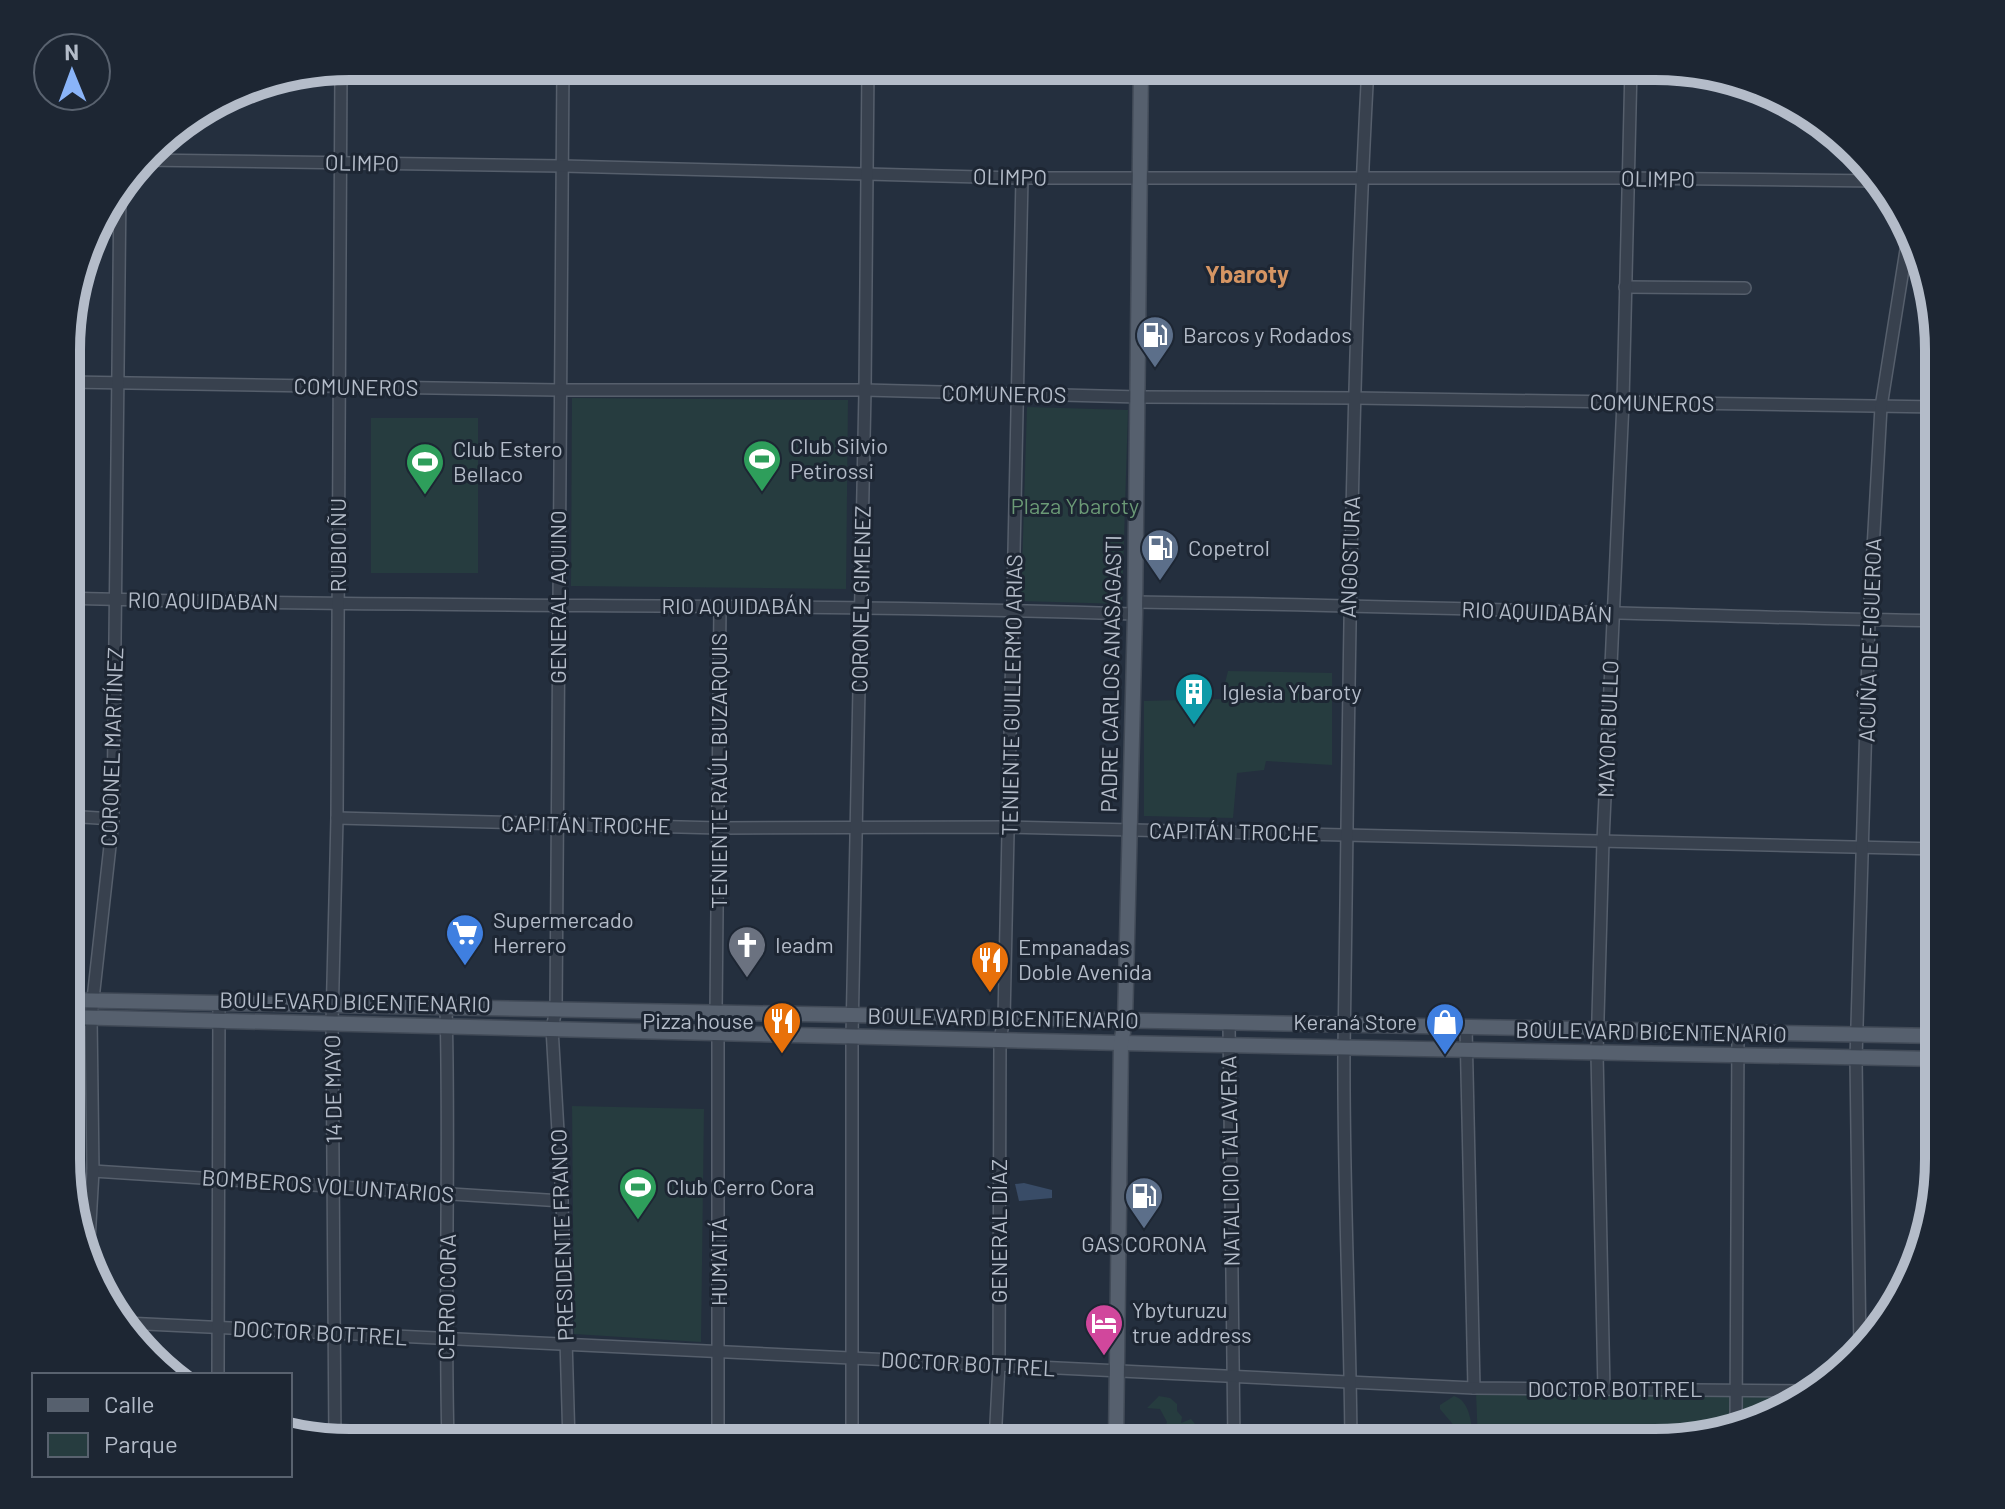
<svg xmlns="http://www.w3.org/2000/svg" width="2005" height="1509" viewBox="0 0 2005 1509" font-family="Barlow,sans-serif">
	<rect width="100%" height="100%" fill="#242f3e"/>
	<g fill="#263c3f">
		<polygon points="572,398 848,400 846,589 571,586"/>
		<polygon points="1027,407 1128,410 1122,604 1021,601"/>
		<rect x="371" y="418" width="107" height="155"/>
		<polygon points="1228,671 1332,673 1332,765 1266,761 1264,770 1237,773 1233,818 1144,816 1144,701 1221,699"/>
		<polygon points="67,1030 83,1031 78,1219 67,1178"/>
		<polygon points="572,1106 704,1109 701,1342 574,1334"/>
		<polygon points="1476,1392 1806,1394 1780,1414 1655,1443 1478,1443"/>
		<polygon points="1159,1396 1170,1398 1177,1404 1177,1411 1182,1417 1181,1423 1191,1419 1195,1424 1197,1430 1191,1439 1184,1442 1178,1437 1169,1443 1162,1443 1160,1436 1152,1435 1151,1429 1164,1429 1167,1422 1160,1409 1147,1408"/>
		<path d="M1454,1396C1471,1401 1472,1427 1473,1443H1457L1456,1428L1440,1409V1405Z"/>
	</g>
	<polygon fill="#394c67" points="1024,1183 1052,1190 1052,1198 1019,1201 1015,1184"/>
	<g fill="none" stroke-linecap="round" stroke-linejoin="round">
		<defs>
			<g id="minor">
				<polyline points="563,66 556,1010 552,1028 562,1201 569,1443"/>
				<polyline points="143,160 563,166 1022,178 1627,178 1877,181"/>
				<polyline points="1625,287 1745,288"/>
				<polyline points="68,382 559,390 865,390 1139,397 1355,398 1939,407"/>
				<path d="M68,598C424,609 780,602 1135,614"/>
				<path d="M1136,602C1403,605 1671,616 1939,621"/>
				<polyline points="67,816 113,819"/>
				<polyline points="337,818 719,828 1009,827 1939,849"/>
				<path d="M446,1008C450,1153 444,1298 448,1442"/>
				<polyline points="1229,1024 1234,1443"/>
				<polyline points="1466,1028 1474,1388"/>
				<polyline points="93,1171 562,1201"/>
				<polyline points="88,1258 93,1171 91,1017 113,819 120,188"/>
				<polyline points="125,1323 1474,1388 1811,1391"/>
				<polyline points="1860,1353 1856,1059 1869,620 1881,407 1910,225"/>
				<polyline points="218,1375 219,1004"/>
				<polyline points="1604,1391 1597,1053 1603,841 1623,402 1631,67"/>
				<polyline points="1736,1424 1738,1034"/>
				<polyline points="335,1442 332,1023 337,818 341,68"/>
				<polyline points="718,1443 718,1033 716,1013 720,606"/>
				<polyline points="852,1443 852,1036 865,390 868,66"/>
				<polyline points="995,1443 999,1365 1000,1039 1004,1019 1022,178"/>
				<path d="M1351,1443C1350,1312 1343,1180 1344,1049C1349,721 1350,394 1368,66"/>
			</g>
			<g id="major">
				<polyline points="67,1000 1938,1036"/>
				<polyline points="67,1017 1121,1043 1938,1059"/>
				<polyline points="1116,1443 1121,1043 1125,1022 1135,614 1141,66"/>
			</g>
		</defs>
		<use href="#minor" stroke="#565f6c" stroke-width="14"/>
		<use href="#major" stroke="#414a57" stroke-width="17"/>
		<use href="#minor" stroke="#38414e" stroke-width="11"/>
		<use href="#major" stroke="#56606e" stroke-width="14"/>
	</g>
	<defs>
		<symbol id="fuel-pin" viewBox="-11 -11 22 30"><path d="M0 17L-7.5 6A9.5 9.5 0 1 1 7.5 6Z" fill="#5c6f8a" stroke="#1d2633"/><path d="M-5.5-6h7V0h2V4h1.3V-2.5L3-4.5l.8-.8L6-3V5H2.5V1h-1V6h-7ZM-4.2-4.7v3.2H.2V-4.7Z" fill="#fff"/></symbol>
		<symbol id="stadium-pin" viewBox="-11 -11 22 30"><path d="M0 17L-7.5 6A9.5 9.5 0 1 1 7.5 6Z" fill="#2e9e5b" stroke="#1d2633"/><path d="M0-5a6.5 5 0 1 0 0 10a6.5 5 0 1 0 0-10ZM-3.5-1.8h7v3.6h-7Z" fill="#fff"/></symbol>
		<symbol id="building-pin" viewBox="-11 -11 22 30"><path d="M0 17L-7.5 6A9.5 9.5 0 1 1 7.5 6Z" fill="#0f9aa8" stroke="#1d2633"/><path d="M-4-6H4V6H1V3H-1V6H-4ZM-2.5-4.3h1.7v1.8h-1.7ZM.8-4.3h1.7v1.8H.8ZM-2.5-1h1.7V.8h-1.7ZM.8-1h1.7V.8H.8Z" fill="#fff"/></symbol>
		<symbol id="supermarket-pin" viewBox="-11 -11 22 30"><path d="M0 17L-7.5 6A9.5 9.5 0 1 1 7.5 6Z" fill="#3f7fe0" stroke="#1d2633"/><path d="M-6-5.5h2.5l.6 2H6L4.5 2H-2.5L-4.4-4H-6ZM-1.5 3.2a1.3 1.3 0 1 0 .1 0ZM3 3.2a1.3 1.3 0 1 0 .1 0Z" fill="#fff"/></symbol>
		<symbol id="church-pin" viewBox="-11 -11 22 30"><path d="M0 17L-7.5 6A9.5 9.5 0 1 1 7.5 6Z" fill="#6b7280" stroke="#1d2633"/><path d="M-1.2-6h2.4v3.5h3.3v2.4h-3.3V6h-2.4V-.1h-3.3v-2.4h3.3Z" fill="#fff"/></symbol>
		<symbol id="restaurant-pin" viewBox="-11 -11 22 30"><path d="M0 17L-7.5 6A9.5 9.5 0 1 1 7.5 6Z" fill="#e8710a" stroke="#1d2633"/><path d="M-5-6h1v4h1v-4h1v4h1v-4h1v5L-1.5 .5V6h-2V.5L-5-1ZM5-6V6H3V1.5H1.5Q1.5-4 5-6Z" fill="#fff"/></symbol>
		<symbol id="shop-pin" viewBox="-11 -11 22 30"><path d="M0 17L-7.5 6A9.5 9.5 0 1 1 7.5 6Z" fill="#3f7fe0" stroke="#1d2633"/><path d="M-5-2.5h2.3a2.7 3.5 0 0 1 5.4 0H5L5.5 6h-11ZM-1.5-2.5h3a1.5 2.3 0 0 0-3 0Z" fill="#fff"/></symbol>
		<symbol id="hotel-pin" viewBox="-11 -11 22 30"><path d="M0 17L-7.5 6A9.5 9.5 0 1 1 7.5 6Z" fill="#d1479c" stroke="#1d2633"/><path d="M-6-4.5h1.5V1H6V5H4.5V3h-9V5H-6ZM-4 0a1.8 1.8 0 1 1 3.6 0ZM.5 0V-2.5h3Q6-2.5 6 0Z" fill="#fff"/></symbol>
	</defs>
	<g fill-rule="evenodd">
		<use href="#fuel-pin" x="1133" y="313" width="44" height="60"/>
		<use href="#stadium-pin" x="740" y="437" width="44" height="60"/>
		<use href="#stadium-pin" x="403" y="440" width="44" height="60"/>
		<use href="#fuel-pin" x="1138" y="526" width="44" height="60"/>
		<use href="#building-pin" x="1172" y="670" width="44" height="60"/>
		<use href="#supermarket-pin" x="443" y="911" width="44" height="60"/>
		<use href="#church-pin" x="725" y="923" width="44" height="60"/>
		<use href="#restaurant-pin" x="968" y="938" width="44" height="60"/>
		<use href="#restaurant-pin" x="760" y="999" width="44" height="60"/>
		<use href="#shop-pin" x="1423" y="1000" width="44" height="60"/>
		<use href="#stadium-pin" x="616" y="1165" width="44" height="60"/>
		<use href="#fuel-pin" x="1122" y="1174" width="44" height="60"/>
		<use href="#hotel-pin" x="1082" y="1301" width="44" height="60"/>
	</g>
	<g text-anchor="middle" stroke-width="6" stroke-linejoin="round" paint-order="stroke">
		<g font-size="22" fill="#b4bcc9" stroke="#1d2633">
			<text transform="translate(362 163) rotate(1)" y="8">OLIMPO</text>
			<text transform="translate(1010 177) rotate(1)" y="8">OLIMPO</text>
			<text transform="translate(1658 179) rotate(1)" y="8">OLIMPO</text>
			<text transform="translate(356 387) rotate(1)" y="8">COMUNEROS</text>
			<text transform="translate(1004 394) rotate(1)" y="8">COMUNEROS</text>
			<text transform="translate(1652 403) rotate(1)" y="8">COMUNEROS</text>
			<text transform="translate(338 545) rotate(-90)" y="8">RUBIO ÑU</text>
			<text transform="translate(1350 557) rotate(-88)" y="8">ANGOSTURA</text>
			<text transform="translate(558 597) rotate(-90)" y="8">GENERAL AQUINO</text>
			<text transform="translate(861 599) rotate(-89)" y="8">CORONEL GIMENEZ</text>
			<text transform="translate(203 601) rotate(1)" y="8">RIO AQUIDABAN</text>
			<text x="737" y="614">RIO AQUIDABÁN</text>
			<text transform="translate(1537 612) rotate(2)" y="8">RIO AQUIDABÁN</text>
			<text transform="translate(1870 640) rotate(-88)" y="8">ACUÑA DE FIGUEROA</text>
			<text transform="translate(1111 674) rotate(-89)" y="8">PADRE CARLOS ANASAGASTI</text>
			<text transform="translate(1012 695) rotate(-89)" y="8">TENIENTE GUILLERMO ARIAS</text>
			<text transform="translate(1608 729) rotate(-88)" y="8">MAYOR BULLO</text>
			<text transform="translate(112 747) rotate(-88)" y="8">CORONEL MARTÍNEZ</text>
			<text transform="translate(719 771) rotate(-90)" y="8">TENIENTE RAÚL BUZARQUIS</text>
			<text transform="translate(586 825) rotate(1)" y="8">CAPITÁN TROCHE</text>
			<text transform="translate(1234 832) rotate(1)" y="8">CAPITÁN TROCHE</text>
			<text transform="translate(355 1002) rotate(1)" y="8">BOULEVARD BICENTENARIO</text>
			<text transform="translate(1003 1018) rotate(1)" y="8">BOULEVARD BICENTENARIO</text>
			<text transform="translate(1651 1032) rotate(1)" y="8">BOULEVARD BICENTENARIO</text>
			<text transform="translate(333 1089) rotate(-91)" y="8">14 DE MAYO</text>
			<text transform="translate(1230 1161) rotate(-91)" y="8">NATALICIO TALAVERA</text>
			<text transform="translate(328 1186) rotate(4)" y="8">BOMBEROS VOLUNTARIOS</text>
			<text transform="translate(999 1231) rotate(-90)" y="8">GENERAL DÍAZ</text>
			<text transform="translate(562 1235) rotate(-92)" y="8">PRESIDENTE FRANCO</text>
			<text transform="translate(719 1262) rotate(-90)" y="8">HUMAITÁ</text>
			<text transform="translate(447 1297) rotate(-89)" y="8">CERRO CORA</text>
			<text transform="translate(320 1333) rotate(3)" y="8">DOCTOR BOTTREL</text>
			<text transform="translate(968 1364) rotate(3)" y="8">DOCTOR BOTTREL</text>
			<text x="1615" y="1397">DOCTOR BOTTREL</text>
		</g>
		<g font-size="22" fill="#b4bcc9" stroke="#1d2633" text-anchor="start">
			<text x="1183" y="343">Barcos y Rodados</text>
			<text x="790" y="454">Club Silvio<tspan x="790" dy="25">Petirossi</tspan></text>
			<text x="453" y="457">Club Estero<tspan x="453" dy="25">Bellaco</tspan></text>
			<text x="1188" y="556">Copetrol</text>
			<text x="1222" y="700">Iglesia Ybaroty</text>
			<text x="493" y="928">Supermercado<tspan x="493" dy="25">Herrero</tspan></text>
			<text x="775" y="953">Ieadm</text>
			<text x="1018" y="955">Empanadas<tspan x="1018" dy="25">Doble Avenida</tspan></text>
			<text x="754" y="1029" text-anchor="end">Pizza house</text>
			<text x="1417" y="1030" text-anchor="end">Keraná Store</text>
			<text x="666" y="1195">Club Cerro Cora</text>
			<text x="1144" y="1252" text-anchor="middle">GAS CORONA</text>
			<text x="1132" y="1318">Ybyturuzu<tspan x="1132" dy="25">true address</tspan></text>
		</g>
		<g font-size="22" fill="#6b9a76" stroke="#1d2633">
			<text x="1075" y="514">Plaza Ybaroty</text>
		</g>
		<g font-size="24" font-weight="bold" fill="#d59563" stroke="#1d2633">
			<text x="1247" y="283">Ybaroty</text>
		</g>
	</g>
	<path d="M0 0H2005V1509H0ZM350 80H1655A270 270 0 0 1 1925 350V1159A270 270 0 0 1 1655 1429H350A270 270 0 0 1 80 1159V350A270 270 0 0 1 350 80Z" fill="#1d2633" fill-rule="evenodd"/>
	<path fill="none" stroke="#b4bcc9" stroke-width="10" d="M350 80H1655A270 270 0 0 1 1925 350V1159A270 270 0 0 1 1655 1429H350A270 270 0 0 1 80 1159V350A270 270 0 0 1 350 80Z"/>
	<rect x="32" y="1373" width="260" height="104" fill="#1d2633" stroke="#59626f" stroke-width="2"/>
	<rect x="48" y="1399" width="40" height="12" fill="#56606e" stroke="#59626f" stroke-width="2"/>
	<text x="104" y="1413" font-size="24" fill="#b4bcc9">Calle</text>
	<rect x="48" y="1433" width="40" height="24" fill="#263c3f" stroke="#59626f" stroke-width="2"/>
	<text x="104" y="1453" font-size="24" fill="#b4bcc9">Parque</text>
	<g transform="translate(72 72) rotate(359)"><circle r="38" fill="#1d2633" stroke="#59626f" stroke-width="2"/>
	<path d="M0-6L14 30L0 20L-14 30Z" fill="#8ab4f8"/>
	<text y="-12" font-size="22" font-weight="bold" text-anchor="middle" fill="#b4bcc9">N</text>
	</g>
</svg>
